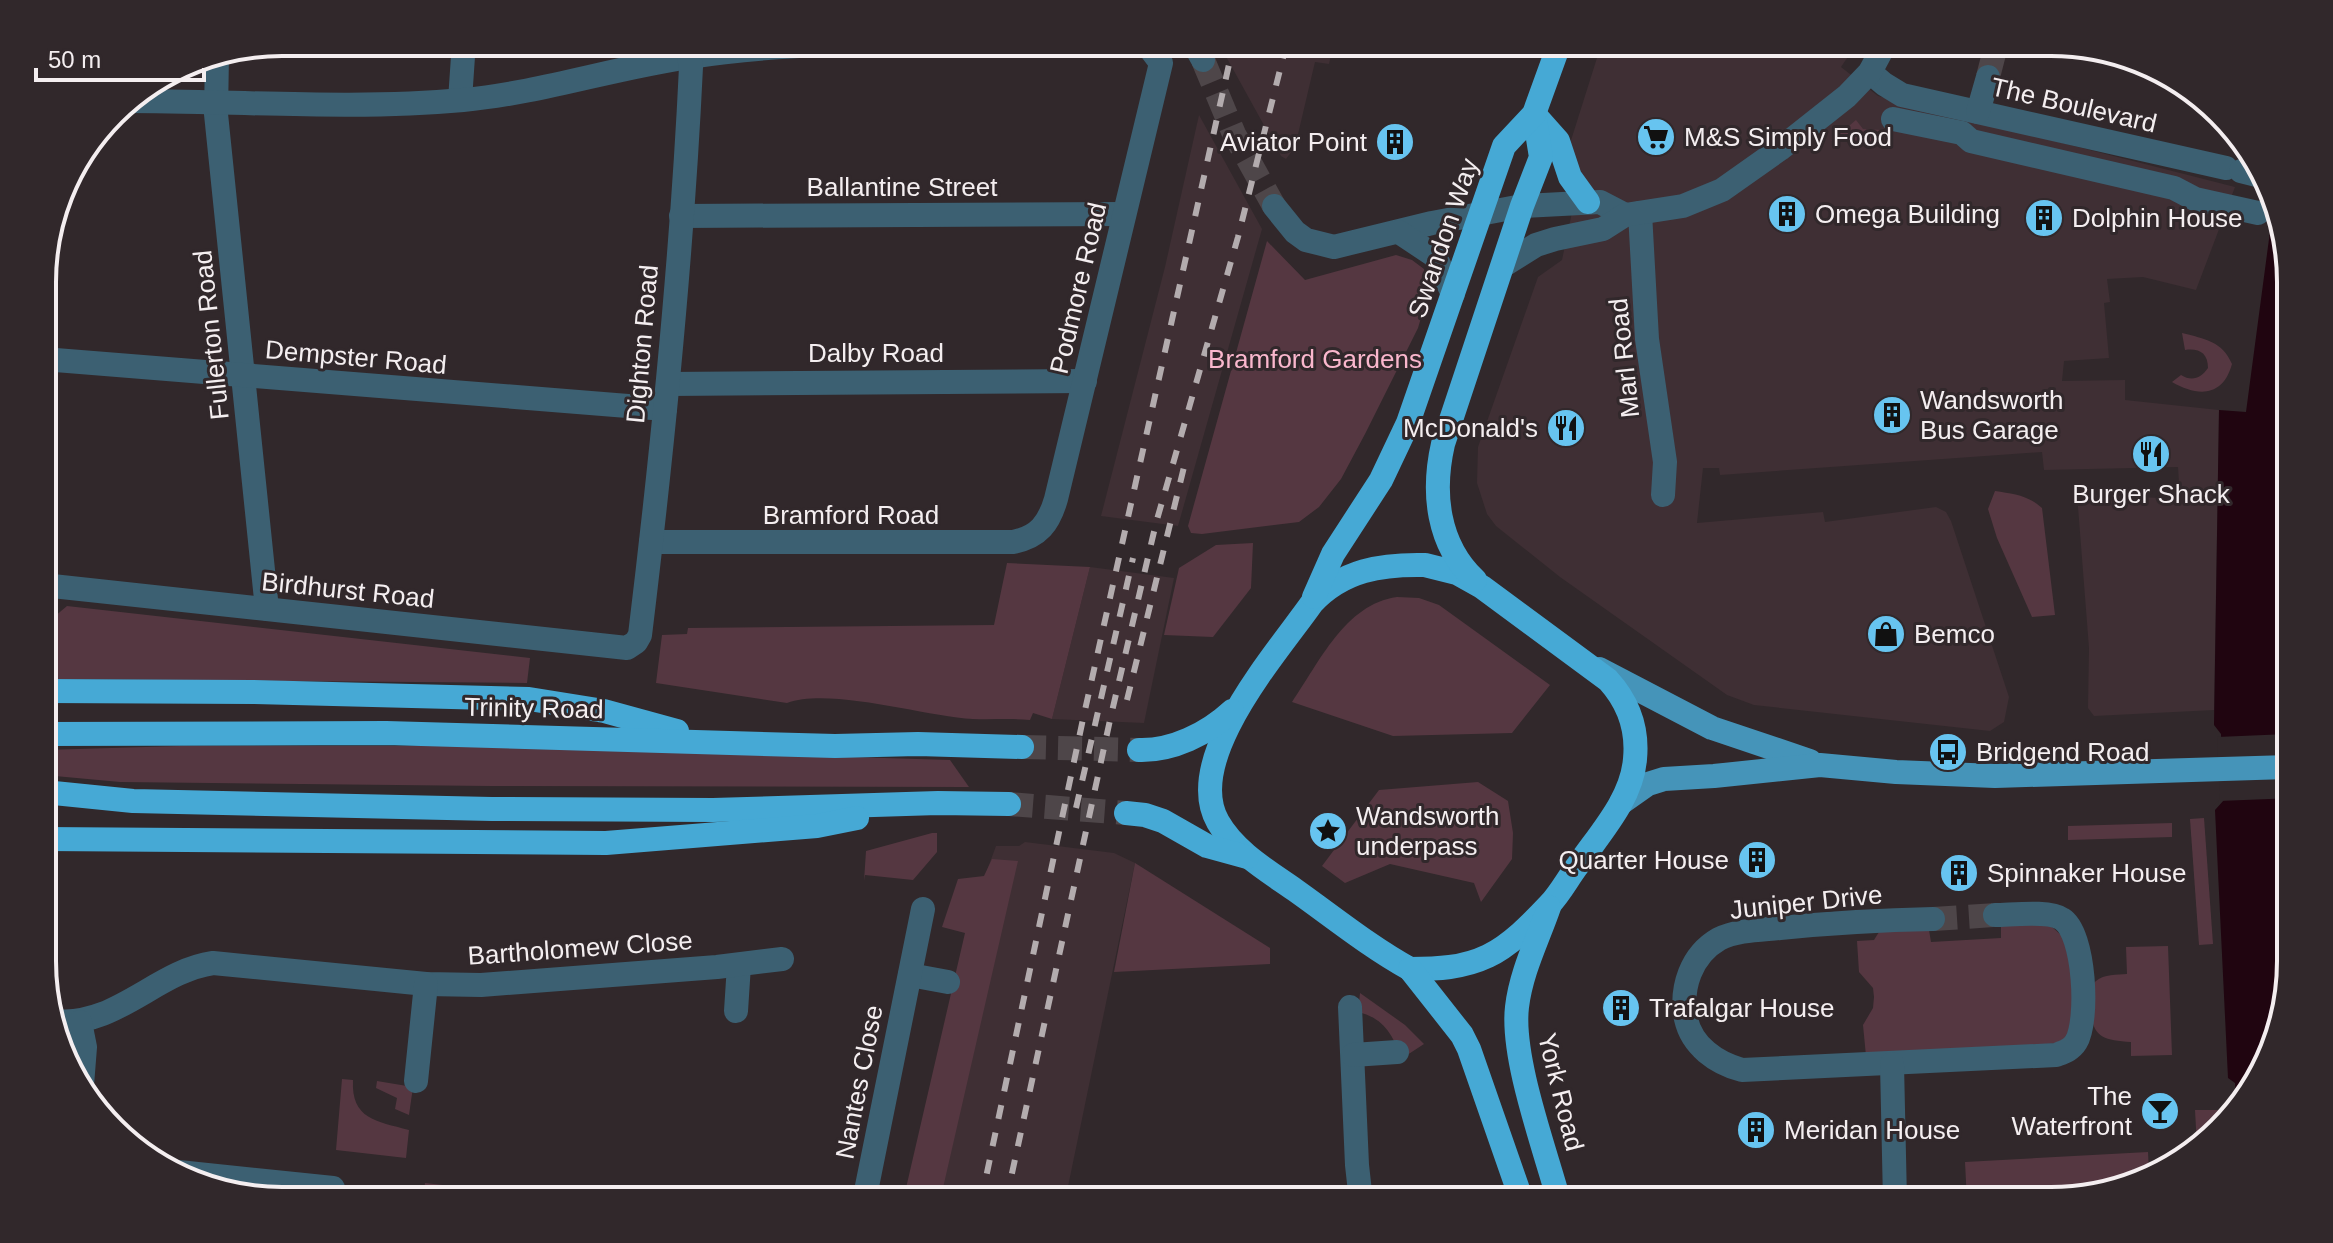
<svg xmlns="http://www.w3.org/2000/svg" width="2333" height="1243" viewBox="0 0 2333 1243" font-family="Helvetica,sans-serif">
	<rect width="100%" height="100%" fill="#31282b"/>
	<g fill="#3f2f34">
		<polygon points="1218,42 1334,42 1329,64 1315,62 1295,147 1286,159 1281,156"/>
		<polygon points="1602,42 1858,42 1841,67 1878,96 2235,187 2196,290 2143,277 2107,279 2110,302 2104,303 2109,358 2064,361 2062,381 2125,380 2125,400 2219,410 2214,710 2094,716 2088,708 2089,648 2077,494 2180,499 2178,467 2044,470 2042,452 1720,475 1719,468 1703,468 1697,523 1823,512 1825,522 1936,507 1946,512 1951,521 2009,697 2004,722 1990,731 1754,705 1727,695 1560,577 1496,526 1487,514 1477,483 1478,447 1538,277 1562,260 1579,179 1567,153"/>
		<polygon points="1199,115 1262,229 1178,526 1101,516 1165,267"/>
		<polygon points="1090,567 1174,578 1144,723 1052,719"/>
		<polygon points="1025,842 1114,853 1135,863 1065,1201 921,1201 986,873 996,846 1019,846"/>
	</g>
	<g fill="#553741">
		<polygon points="1856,120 1863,129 1882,130 1877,145 1848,139 1831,141"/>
		<polygon points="1267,241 1305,280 1396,255 1412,260 1424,269 1430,287 1418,328 1365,434 1341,479 1319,507 1299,522 1202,534 1191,533 1188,526"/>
		<path d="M2182,333C2205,339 2222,341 2232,364C2223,397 2198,397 2172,382L2181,375C2192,382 2201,378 2208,368C2208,353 2199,348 2185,350Z"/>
		<path d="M1995,491C2013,494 2028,495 2042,508L2055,615L2032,617L1997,538L1988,509Z"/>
		<polygon points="1253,543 1251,588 1213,637 1164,635 1179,568 1216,545"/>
		<path d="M1007,563L1090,567L1052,719L1033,713L1030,720C1011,718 992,720 973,719C923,716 830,687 787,703L656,683L662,635L687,634L688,628L994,625Z"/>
		<path d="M1397,597L1419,598L1439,605L1550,685L1512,733L1393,736L1292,702C1319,663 1345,604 1397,597Z"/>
		<polygon points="67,606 530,658 527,683 43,679 43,616 54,617"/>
		<polygon points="179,746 489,746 950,760 969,787 490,786 120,782 44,775 44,750"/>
		<polygon points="1478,782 1508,801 1513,833 1512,859 1481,902 1474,883 1390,864 1345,883 1322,866 1379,790"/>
		<polygon points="2204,818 2213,944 2199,945 2190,819"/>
		<polygon points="2172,823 2172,837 2068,840 2068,826"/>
		<polygon points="932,833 937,833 937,852 913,880 865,875 864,881 866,851"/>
		<polygon points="992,859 1018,861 940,1201 903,1201 965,933 942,927 958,879 984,876"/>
		<polygon points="1135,863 1270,948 1270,964 1114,972"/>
		<polygon points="2041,924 2052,927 2069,942 2076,1021 2062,1043 1866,1056 1863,1025 1873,1008 1874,997 1873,988 1859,972 1857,941 1874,940 1879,932 1929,930 1931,942 2001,938 2001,925"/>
		<path d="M2168,946L2172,1055L2131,1056V1042C2101,1040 2092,1037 2090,1005C2090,996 2088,988 2096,981C2104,974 2117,975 2127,974L2126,947Z"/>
		<path d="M1360,993L1405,1025L1424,1044L1401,1059C1394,1036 1384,1018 1358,1012Z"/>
		<path d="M342,1079L353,1080C351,1119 376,1121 409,1130L406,1158L336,1150Z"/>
		<polygon points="377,1081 413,1087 409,1115 395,1109 397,1098 376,1088"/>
		<polygon points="2195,1110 2220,1110 2220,1120 2197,1146"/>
		<polygon points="2148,1152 2149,1173 2066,1201 1967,1201 1965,1162"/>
		<polygon points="425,1183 478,1189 477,1201 423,1201"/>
	</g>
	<polygon fill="#200510" points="2273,209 2289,251 2291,961 2266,1067 2236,1102 2235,1083 2228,1078 2215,810 2224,800 2221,734 2214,725 2219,410 2246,412"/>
	<polygon fill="#31282b" points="2290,734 2291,798 2219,801 2218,806 2213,806 2220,799 2217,737"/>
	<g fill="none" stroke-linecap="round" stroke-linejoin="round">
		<g stroke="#4e4649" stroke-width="24" stroke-dasharray="24 12" stroke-linecap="butt">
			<polyline points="1203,60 1234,134 1274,206"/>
			<polyline points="1988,77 1997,42"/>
			<polyline points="1933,919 1995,915"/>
		</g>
		<g stroke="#4e4649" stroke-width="24" stroke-dasharray="24 12" stroke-linecap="butt">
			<polyline points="1022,747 1139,750"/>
			<polyline points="1009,804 1126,813"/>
		</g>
		<g stroke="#3c6072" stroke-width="24">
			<polyline points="1193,42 1203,60"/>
			<polyline points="217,55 216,114 267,609"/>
			<polyline points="1870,72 1884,84 1902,95 2226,168"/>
			<polyline points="460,100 464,42"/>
			<path d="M124,101C236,101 353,110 463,100C540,93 613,68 689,57C800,40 916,43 1028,42"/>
			<polyline points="1978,112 1988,77"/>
			<polyline points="1893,119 1962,133 1971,141 2174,188 2195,199 2258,213"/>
			<polyline points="2241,171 2261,176"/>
			<polyline points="1274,206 1295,232 1306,240 1334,247 1432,223 1522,206 1600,202 1625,215"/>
			<polyline points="1640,213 1647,339 1665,462 1663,495"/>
			<polyline points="681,216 1123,214"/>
			<polyline points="1399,232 1435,256 1453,294"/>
			<polyline points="1504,265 1536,245 1555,239 1603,229 1625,215 1683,206 1722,190 1780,149 1847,96 1870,72 1886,42"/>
			<polyline points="43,359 665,409"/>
			<polyline points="668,384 1085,381"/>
			<path d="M651,542H1013C1039,537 1049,523 1056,499L1161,63L1149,47L1140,42"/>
			<path d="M43,585L627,648L636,642L640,635C663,446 682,257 691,67L689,56"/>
			<path d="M1933,919C1882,920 1831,923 1780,928C1760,930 1737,930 1719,939C1691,955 1680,988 1686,1019C1692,1046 1716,1063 1742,1070L2056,1055C2064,1052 2071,1050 2076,1042C2089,1021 2085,933 2062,919C2049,910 2011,915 1995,915"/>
			<polyline points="910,975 948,982"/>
			<polyline points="1350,1007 1357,1165 1361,1201"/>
			<polyline points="736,1011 739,965"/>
			<path d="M56,1021C116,1027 157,971 213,963L426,984L481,985L717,967L782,959"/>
			<polyline points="80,1022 85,1047 82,1085"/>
			<polyline points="1353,1055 1397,1052"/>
			<polyline points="1892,1064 1895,1201"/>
			<polyline points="416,1081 426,984"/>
			<polyline points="169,1171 333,1188"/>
			<polyline points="864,1201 923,909"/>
		</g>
		<g stroke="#4594b9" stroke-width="24">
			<polyline points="1599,669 1712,728 1810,761"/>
			<polyline points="1621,803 1648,784 1664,779 1714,776 1820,765 1896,772 1995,776 2290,767"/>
		</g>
		<g stroke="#46a9d5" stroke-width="24">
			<polyline points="1534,114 1558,141 1570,177 1588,202"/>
			<path d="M1425,565L1457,573L1482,587L1608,680C1628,702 1638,728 1635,759C1632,799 1600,833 1578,865C1568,878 1560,894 1549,905C1532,923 1511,945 1488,956C1463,968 1437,969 1410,969C1370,947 1333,917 1295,890C1268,871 1235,852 1218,822C1182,759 1277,653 1312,603C1343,570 1381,564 1425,565Z"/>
			<path d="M1475,580C1437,544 1432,492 1443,444L1522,206L1541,157L1534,114"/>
			<polyline points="1314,597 1333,554 1381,480 1408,423 1504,146 1534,114 1560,42"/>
			<polyline points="43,691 252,692 529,699 604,711 677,731"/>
			<polyline points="44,734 386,733 835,746 918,744 1022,747"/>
			<path d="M1139,750C1172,751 1207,734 1232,711"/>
			<polyline points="44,792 133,801 492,809 713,810 938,803 1009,804"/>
			<polyline points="1126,813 1145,815 1163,821 1207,846 1247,857"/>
			<polyline points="44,839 606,843 817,826 857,818"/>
			<path d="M1549,907C1538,939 1521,972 1517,1007C1511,1058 1545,1149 1559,1201"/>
			<polyline points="1410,969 1462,1035 1469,1049 1522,1201"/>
		</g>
		<g stroke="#b3acae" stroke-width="6" stroke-dasharray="14 14" stroke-linecap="butt">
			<polyline points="1127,700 1184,467"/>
			<polyline points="1076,808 1133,558"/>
			<polyline points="981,1201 1083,719 1234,42"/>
			<polyline points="1006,1201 1110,720 1156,523 1238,237 1287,42"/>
		</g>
	</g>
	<defs>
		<symbol id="supermarket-disc" viewBox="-11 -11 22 22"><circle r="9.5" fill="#67c4f0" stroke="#31282b"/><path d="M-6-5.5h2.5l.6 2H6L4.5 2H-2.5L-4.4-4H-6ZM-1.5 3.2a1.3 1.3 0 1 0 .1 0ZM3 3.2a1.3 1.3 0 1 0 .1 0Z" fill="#111"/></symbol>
		<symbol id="building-disc" viewBox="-11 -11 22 22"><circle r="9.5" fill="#67c4f0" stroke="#31282b"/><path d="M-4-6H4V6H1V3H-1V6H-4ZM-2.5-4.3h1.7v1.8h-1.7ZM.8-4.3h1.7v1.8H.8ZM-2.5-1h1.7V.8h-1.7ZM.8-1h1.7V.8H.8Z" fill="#111"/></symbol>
		<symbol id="restaurant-disc" viewBox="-11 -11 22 22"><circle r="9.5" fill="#67c4f0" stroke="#31282b"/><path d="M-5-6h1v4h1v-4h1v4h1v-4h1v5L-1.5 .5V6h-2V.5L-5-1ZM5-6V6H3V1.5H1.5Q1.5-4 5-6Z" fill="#111"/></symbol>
		<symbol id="shop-disc" viewBox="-11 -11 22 22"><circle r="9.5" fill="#67c4f0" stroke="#31282b"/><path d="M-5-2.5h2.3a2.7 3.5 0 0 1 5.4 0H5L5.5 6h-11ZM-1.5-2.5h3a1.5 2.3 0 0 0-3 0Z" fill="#111"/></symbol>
		<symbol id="bus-disc" viewBox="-11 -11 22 22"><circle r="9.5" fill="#67c4f0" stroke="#31282b"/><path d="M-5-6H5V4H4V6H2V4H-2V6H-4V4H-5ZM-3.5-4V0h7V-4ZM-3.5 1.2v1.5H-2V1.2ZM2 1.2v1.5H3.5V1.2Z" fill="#111"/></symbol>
		<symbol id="sight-disc" viewBox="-11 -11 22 22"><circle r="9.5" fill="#67c4f0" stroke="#31282b"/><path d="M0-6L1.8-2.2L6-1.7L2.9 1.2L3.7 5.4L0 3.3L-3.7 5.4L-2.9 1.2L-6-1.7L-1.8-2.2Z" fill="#111"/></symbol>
		<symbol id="bar-disc" viewBox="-11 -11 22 22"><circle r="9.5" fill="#67c4f0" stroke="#31282b"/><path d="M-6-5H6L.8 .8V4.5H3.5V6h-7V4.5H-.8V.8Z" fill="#111"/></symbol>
	</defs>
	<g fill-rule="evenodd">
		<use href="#supermarket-disc" x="1634" y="115" width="44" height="44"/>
		<use href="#building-disc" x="1373" y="120" width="44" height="44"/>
		<use href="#building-disc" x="1765" y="192" width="44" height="44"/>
		<use href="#building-disc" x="2022" y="196" width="44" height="44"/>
		<use href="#building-disc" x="1870" y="393" width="44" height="44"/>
		<use href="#restaurant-disc" x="1544" y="406" width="44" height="44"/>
		<use href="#restaurant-disc" x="2129" y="432" width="44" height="44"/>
		<use href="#shop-disc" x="1864" y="612" width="44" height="44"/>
		<use href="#bus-disc" x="1926" y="730" width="44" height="44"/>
		<use href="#sight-disc" x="1306" y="809" width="44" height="44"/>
		<use href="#building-disc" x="1735" y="838" width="44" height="44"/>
		<use href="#building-disc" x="1937" y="851" width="44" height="44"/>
		<use href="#building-disc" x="1599" y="986" width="44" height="44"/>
		<use href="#bar-disc" x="2138" y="1089" width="44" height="44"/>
		<use href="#building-disc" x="1734" y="1108" width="44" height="44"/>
	</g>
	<g text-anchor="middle" stroke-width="6" stroke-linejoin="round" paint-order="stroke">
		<g font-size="26" fill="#f4eef0" stroke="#31282b">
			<text transform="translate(2074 105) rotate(13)" y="9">The Boulevard</text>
			<text x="902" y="196">Ballantine Street</text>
			<text transform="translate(1443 238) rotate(-71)" y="9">Swandon Way</text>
			<text transform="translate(1078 288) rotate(-77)" y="9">Podmore Road</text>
			<text transform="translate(211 335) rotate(-96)" y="9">Fullerton Road</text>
			<text transform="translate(642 344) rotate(-85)" y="9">Dighton Road</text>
			<text x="876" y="362">Dalby Road</text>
			<text transform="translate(356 357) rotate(5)" y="9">Dempster Road</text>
			<text transform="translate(1624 358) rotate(-96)" y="9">Marl Road</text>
			<text x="851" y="524">Bramford Road</text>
			<text transform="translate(348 590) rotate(6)" y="9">Birdhurst Road</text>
			<text transform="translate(534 708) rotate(1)" y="9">Trinity Road</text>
			<text transform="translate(1806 902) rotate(-6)" y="9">Juniper Drive</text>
			<text transform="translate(580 948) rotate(-4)" y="9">Bartholomew Close</text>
			<text transform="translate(859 1082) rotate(-79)" y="9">Nantes Close</text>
			<text transform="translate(1561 1092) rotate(76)" y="9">York Road</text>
		</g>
		<g font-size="26" fill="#f4eef0" stroke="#31282b" text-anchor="start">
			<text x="1684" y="146">M&amp;S Simply Food</text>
			<text x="1367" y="151" text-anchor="end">Aviator Point</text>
			<text x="1815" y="223">Omega Building</text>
			<text x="2072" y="227">Dolphin House</text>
			<text x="1920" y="409">Wandsworth<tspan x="1920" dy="30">Bus Garage</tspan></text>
			<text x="1538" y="437" text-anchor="end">McDonald's</text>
			<text x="2151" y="503" text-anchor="middle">Burger Shack</text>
			<text x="1914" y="643">Bemco</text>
			<text x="1976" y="761">Bridgend Road</text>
			<text x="1356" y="825">Wandsworth<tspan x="1356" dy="30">underpass</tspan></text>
			<text x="1729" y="869" text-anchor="end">Quarter House</text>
			<text x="1987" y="882">Spinnaker House</text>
			<text x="1649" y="1017">Trafalgar House</text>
			<text x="2132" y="1105" text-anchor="end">The<tspan x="2132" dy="30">Waterfront</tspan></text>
			<text x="1784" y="1139">Meridan House</text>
		</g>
		<g font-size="26" fill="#fab7cd" stroke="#31282b">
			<text x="1315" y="368">Bramford Gardens</text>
		</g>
	</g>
	<path d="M0 0H2333V1243H0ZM282 56H2051A226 226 0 0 1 2277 282V961A226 226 0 0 1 2051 1187H282A226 226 0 0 1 56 961V282A226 226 0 0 1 282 56Z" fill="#31282b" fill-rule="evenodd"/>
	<path fill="none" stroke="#f4eef0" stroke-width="4" d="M282 56H2051A226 226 0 0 1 2277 282V961A226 226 0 0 1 2051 1187H282A226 226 0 0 1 56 961V282A226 226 0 0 1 282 56Z"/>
	<path d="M36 68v12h168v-12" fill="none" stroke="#f4eef0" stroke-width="4"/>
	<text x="48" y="68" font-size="24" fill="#f4eef0" stroke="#31282b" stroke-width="6" paint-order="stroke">50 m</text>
</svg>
